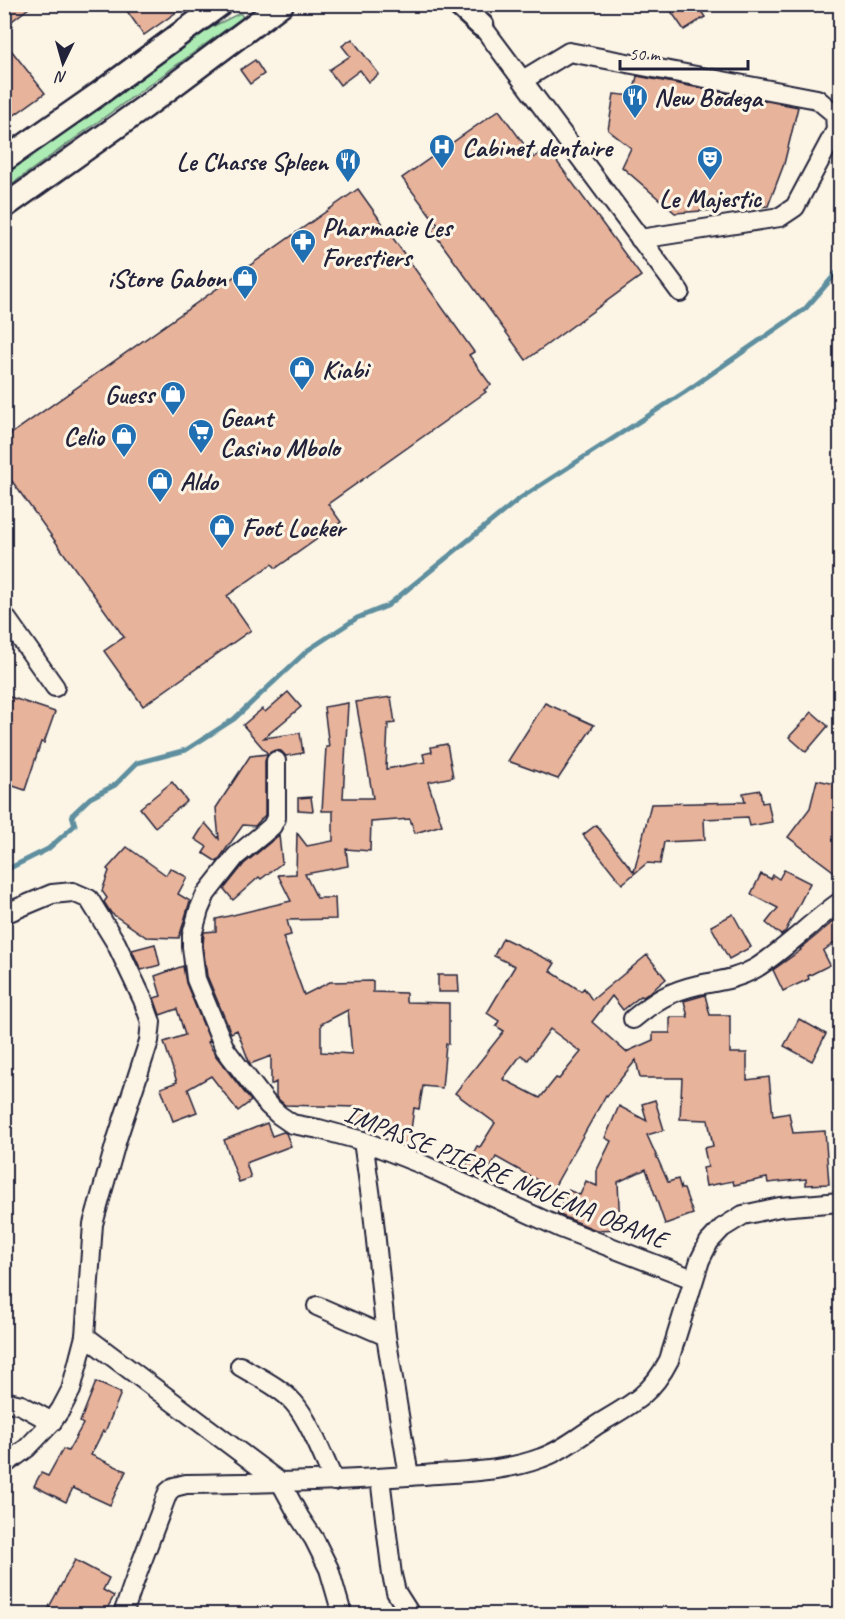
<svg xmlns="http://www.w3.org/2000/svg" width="845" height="1619" viewBox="0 0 845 1619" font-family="Caveat,sans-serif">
	<rect width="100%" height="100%" fill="#fcf5e5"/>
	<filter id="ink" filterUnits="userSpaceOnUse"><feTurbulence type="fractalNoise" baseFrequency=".0167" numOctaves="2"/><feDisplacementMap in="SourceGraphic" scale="12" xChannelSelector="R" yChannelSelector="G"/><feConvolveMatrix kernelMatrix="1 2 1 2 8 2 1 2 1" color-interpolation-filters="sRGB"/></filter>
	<g filter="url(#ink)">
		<polygon fill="#acebb3" stroke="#678677" stroke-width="1.5" points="240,13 243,17 5,189 4,173 206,30"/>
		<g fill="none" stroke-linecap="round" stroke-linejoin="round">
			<polyline stroke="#5e8f9f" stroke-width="5" points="4,871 48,849 75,825 72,815 90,798 115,785 137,763 186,750 234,719 308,650 357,618 387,606 519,499 685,392 805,309 840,269"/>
		</g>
		<g fill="#e8b39b" stroke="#22223b" stroke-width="1.5" fill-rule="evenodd">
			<polygon points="4,4 34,4 4,27"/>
			<polygon points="122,4 188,4 144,35"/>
			<polygon points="666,4 696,4 705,17 684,30"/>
			<polygon points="352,39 379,74 369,82 360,70 340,85 329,70 350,56 342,46"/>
			<polygon points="4,41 45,93 13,116 4,105"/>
			<polygon points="255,60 264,74 250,84 240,70"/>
			<polygon points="637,76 798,107 784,164 768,206 675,213 622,167 631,148 608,130 614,94 633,96"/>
			<polygon points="499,110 534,158 547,148 641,276 526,360 431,229 438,225 402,178"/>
			<polygon points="358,189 474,352 469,355 491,385 484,390 486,392 328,504 341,522 276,568 272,564 227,596 251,630 143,706 104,651 124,637 4,470 4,439"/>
			<polygon points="288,692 301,707 264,738 300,733 303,753 286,756 281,751 275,750 268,754 243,725 262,709 265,712"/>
			<polygon points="4,695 55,712 44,743 41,742 25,790 4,783"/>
			<path d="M391,697L395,723L388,724L386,769L425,762L423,754L432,752L431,747L447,744L453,777L428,782L442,825L415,833L410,819L371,822L370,851L346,849L348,866L305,874L317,898H335L336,919L287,920L291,935L283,937L304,995L330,982L373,981V992L406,993V1002L449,1003V1044H446L442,1088L423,1086L419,1109L414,1108L409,1145L391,1140L392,1129L354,1127L355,1107L285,1105L276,1097V1082L271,1085V1056L250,1064L237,1030L231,1033L207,976L203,946L204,932L216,931V919L291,901L278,875L296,874L297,833L307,846L333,841V811H322L326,747H329L324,707L348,703L343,798H373L356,702ZM348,1010L352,1054L321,1052V1024Z"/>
			<polygon points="545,703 594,725 558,779 508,761"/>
			<polygon points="812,712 828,726 806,752 789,737"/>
			<polygon points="268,754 265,761 265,815 255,826 243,825 217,862 203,853 207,847 195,839 205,823 219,839 216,808 250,756"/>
			<polygon points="817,780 840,785 840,876 788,837 810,808"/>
			<polygon points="172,782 187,801 155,827 140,808"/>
			<polygon points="760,790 762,803 768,802 772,822 750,826 748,817 704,819 705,840 664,842 660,864 647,863 622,884 583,835 596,825 634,872 651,804 745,802 743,793"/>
			<polygon points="311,797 313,811 298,810 298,798"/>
			<polygon points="279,835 282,863 261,879 259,877 233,900 224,889 244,864"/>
			<polygon points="127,847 166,875 170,868 187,877 178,894 190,901 179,938 146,937 111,913 104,902 107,898 102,891 109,871 107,869"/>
			<polygon points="784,870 810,883 785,932 781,935 766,923 778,908 751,894 761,874 771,879 773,875 779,879"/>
			<polygon points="733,914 751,947 729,959 711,926"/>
			<polygon points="840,916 840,939 823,951 830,965 808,976 809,979 783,991 773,970 801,950 800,949"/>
			<path d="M503,938L555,963L550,971L581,991L584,988L592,1000L647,955L666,979L648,994L643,997L641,996L623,1010L612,996L592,1022L626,1052L653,1040V1033H670V1017H688L684,1001L705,995L710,1015H730V1053H747V1080L769,1077L773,1116L789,1113L793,1133L825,1131L829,1184L806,1185V1179L768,1183L767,1178L734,1185L733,1181L706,1186L703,1168L708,1167L704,1148L713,1146L708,1120L680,1119L682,1078H640L636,1060L607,1096L606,1095L553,1189L496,1157L484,1180L464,1171L477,1146L480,1147L495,1123L455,1093L504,1031L496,1026L499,1021L487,1013L515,966L494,956ZM550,1029L581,1052L559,1079L556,1078L540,1098L503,1079L521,1055L528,1060Z"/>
			<polygon points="155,944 160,965 141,970 132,950"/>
			<polygon points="183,966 186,983 210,1041 208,1042 216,1056 251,1101 238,1111 211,1076 188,1089 197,1112 173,1121 161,1088 177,1082 164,1042 185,1035 177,1009 160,1015 154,998 161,996 155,976"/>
			<polygon points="438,975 458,975 459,992 438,992"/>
			<polygon points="799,1019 826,1034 812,1061 784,1046"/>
			<polygon points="655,1100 664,1130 647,1135 668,1182 678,1179 681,1189 684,1189 693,1214 665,1224 646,1169 618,1182 620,1229 596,1230 557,1214 568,1190 580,1195 586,1181 597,1186 597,1170 611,1141 605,1138 619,1106 647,1121 642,1104"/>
			<polygon points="267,1123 272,1136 283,1132 286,1133 291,1146 246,1163 251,1178 239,1182 224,1140"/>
			<polygon points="96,1382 121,1393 105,1432 103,1431 91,1455 126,1471 110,1505 73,1488 66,1502 34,1486 41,1473 48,1476 63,1449 68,1451 83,1424 80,1422"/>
			<polygon points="75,1560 109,1578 103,1590 114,1596 104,1614 62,1614 49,1607"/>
		</g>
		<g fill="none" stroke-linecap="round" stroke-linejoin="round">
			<defs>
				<g id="minor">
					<polyline points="482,26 680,292"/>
					<polyline points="523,80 569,52 817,99 835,114 836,130 795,207 780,217 640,239"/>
					<polyline points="4,615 55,687"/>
					<polyline points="276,761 276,818 272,826 264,833 236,856 206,894 199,910 192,935 192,947 196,979 225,1049 268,1105 279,1115 292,1124 319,1129 363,1141 419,1163 561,1228 693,1279"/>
					<polyline points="4,914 52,894 73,892 89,899 116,943 143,1000 151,1022 149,1041 117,1139 93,1224 85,1336 71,1390 61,1409 52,1422 27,1448 4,1465"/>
					<path d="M633,1019C655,1001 668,992 698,985C719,981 737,979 756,968C786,949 811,922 840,902"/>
					<polyline points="363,1141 373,1212 386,1336 409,1476"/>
					<polyline points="317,1306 386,1336"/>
					<polyline points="85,1336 281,1483 300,1518 314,1539 329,1569 342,1614"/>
					<path d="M240,1366C258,1377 280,1387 294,1403C309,1420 324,1459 334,1481"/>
					<polyline points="4,1401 21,1405 52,1422"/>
					<polyline points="380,1478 392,1575 396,1592 410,1614"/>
					<path d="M123,1614L133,1585L168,1492L174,1487L186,1484C265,1483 344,1481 423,1475C462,1472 504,1472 541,1458C562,1451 581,1435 600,1423C631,1405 652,1394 669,1360L700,1260L709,1242L722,1228L743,1215L780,1207L840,1202"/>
				</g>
				<g id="major">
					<polyline points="458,4 482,26"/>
					<polyline points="4,160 97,95 221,4"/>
					<polyline points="4,207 146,106 282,4"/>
				</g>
			</defs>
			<use href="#minor" stroke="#22223b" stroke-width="22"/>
			<use href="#major" stroke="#22223b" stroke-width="27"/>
			<use href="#minor" stroke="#fcf5e5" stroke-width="18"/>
			<use href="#major" stroke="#fcf5e5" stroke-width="22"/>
		</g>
	</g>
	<defs>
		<symbol id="restaurant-pin" viewBox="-11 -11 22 30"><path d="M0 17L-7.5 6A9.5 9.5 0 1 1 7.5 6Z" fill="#1f6fb2" stroke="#fcf5e5"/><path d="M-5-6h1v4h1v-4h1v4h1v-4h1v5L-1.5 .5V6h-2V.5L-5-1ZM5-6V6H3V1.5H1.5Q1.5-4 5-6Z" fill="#fff"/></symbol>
		<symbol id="hospital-pin" viewBox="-11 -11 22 30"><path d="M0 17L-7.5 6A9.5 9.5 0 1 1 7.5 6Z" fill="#1f6fb2" stroke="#fcf5e5"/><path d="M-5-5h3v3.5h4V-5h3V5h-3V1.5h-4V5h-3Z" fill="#fff"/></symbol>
		<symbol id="theatre-pin" viewBox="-11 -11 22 30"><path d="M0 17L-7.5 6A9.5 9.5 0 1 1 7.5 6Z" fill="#1f6fb2" stroke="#fcf5e5"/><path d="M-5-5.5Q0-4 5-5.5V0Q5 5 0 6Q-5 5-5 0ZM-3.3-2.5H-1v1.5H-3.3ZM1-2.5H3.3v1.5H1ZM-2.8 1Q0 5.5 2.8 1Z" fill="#fff"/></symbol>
		<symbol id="pharmacy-pin" viewBox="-11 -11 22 30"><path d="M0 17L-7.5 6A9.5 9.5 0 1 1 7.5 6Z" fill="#1f6fb2" stroke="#fcf5e5"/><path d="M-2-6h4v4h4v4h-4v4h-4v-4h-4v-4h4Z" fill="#fff"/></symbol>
		<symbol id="shop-pin" viewBox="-11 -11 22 30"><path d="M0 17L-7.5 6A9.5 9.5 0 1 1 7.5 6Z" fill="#1f6fb2" stroke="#fcf5e5"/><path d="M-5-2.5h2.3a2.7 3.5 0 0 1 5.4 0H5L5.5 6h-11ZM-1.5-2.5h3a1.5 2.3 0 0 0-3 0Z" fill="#fff"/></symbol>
		<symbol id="supermarket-pin" viewBox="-11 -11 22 30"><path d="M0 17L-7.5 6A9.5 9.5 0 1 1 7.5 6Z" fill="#1f6fb2" stroke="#fcf5e5"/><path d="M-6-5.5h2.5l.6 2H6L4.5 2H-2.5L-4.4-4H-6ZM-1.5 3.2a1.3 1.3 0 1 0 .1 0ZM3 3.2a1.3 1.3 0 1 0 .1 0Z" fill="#fff"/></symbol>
	</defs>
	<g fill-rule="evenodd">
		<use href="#restaurant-pin" x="620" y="82" width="30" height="40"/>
		<use href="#hospital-pin" x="427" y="132" width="30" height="40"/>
		<use href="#theatre-pin" x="695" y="144" width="30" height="40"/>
		<use href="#restaurant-pin" x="333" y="146" width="30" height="40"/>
		<use href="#pharmacy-pin" x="288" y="227" width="30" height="40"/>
		<use href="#shop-pin" x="230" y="263" width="30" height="40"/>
		<use href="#shop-pin" x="287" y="354" width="30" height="40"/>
		<use href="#shop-pin" x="158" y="379" width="30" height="40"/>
		<use href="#supermarket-pin" x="186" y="417" width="30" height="40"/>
		<use href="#shop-pin" x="109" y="421" width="30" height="40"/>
		<use href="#shop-pin" x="145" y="466" width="30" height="40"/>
		<use href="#shop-pin" x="207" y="512" width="30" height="40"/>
	</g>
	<g text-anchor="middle" stroke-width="6" stroke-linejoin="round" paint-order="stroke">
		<g font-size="26" font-weight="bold" fill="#22223b" stroke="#fcf5e5" text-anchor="start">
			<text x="654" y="106">New Bodega</text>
			<text x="462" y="156">Cabinet dentaire</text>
			<text x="328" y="170" text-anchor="end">Le Chasse Spleen</text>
			<text x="710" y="207" text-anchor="middle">Le Majestic</text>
			<text x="322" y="236">Pharmacie Les<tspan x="322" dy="30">Forestiers</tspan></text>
			<text x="226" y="287" text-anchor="end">iStore Gabon</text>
			<text x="322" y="378">Kiabi</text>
			<text x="154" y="403" text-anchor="end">Guess</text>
			<text x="220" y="426">Geant<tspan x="220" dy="30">Casino Mbolo</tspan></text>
			<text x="104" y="445" text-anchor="end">Celio</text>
			<text x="180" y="490">Aldo</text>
			<text x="242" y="536">Foot Locker</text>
		</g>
		<g font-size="26" fill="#22223b" stroke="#fcf5e5">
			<text transform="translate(506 1176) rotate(22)" y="9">IMPASSE PIERRE NGUEMA OBAME</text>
		</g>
	</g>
	<rect width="845" height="1619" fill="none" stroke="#fcf5e5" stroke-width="24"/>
	<rect x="12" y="12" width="821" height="1595" fill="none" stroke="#22223b" stroke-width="2" filter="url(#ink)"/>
	<g transform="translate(63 63) rotate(185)" stroke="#fcf5e5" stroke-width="4.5" paint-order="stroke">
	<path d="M0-4.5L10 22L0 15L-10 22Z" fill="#22223b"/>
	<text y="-9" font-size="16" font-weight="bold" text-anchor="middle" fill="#22223b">N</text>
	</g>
	<path d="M620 60v9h128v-9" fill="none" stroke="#22223b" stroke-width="3"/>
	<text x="629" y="60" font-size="18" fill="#22223b" stroke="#fcf5e5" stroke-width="4.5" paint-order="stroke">50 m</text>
</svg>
